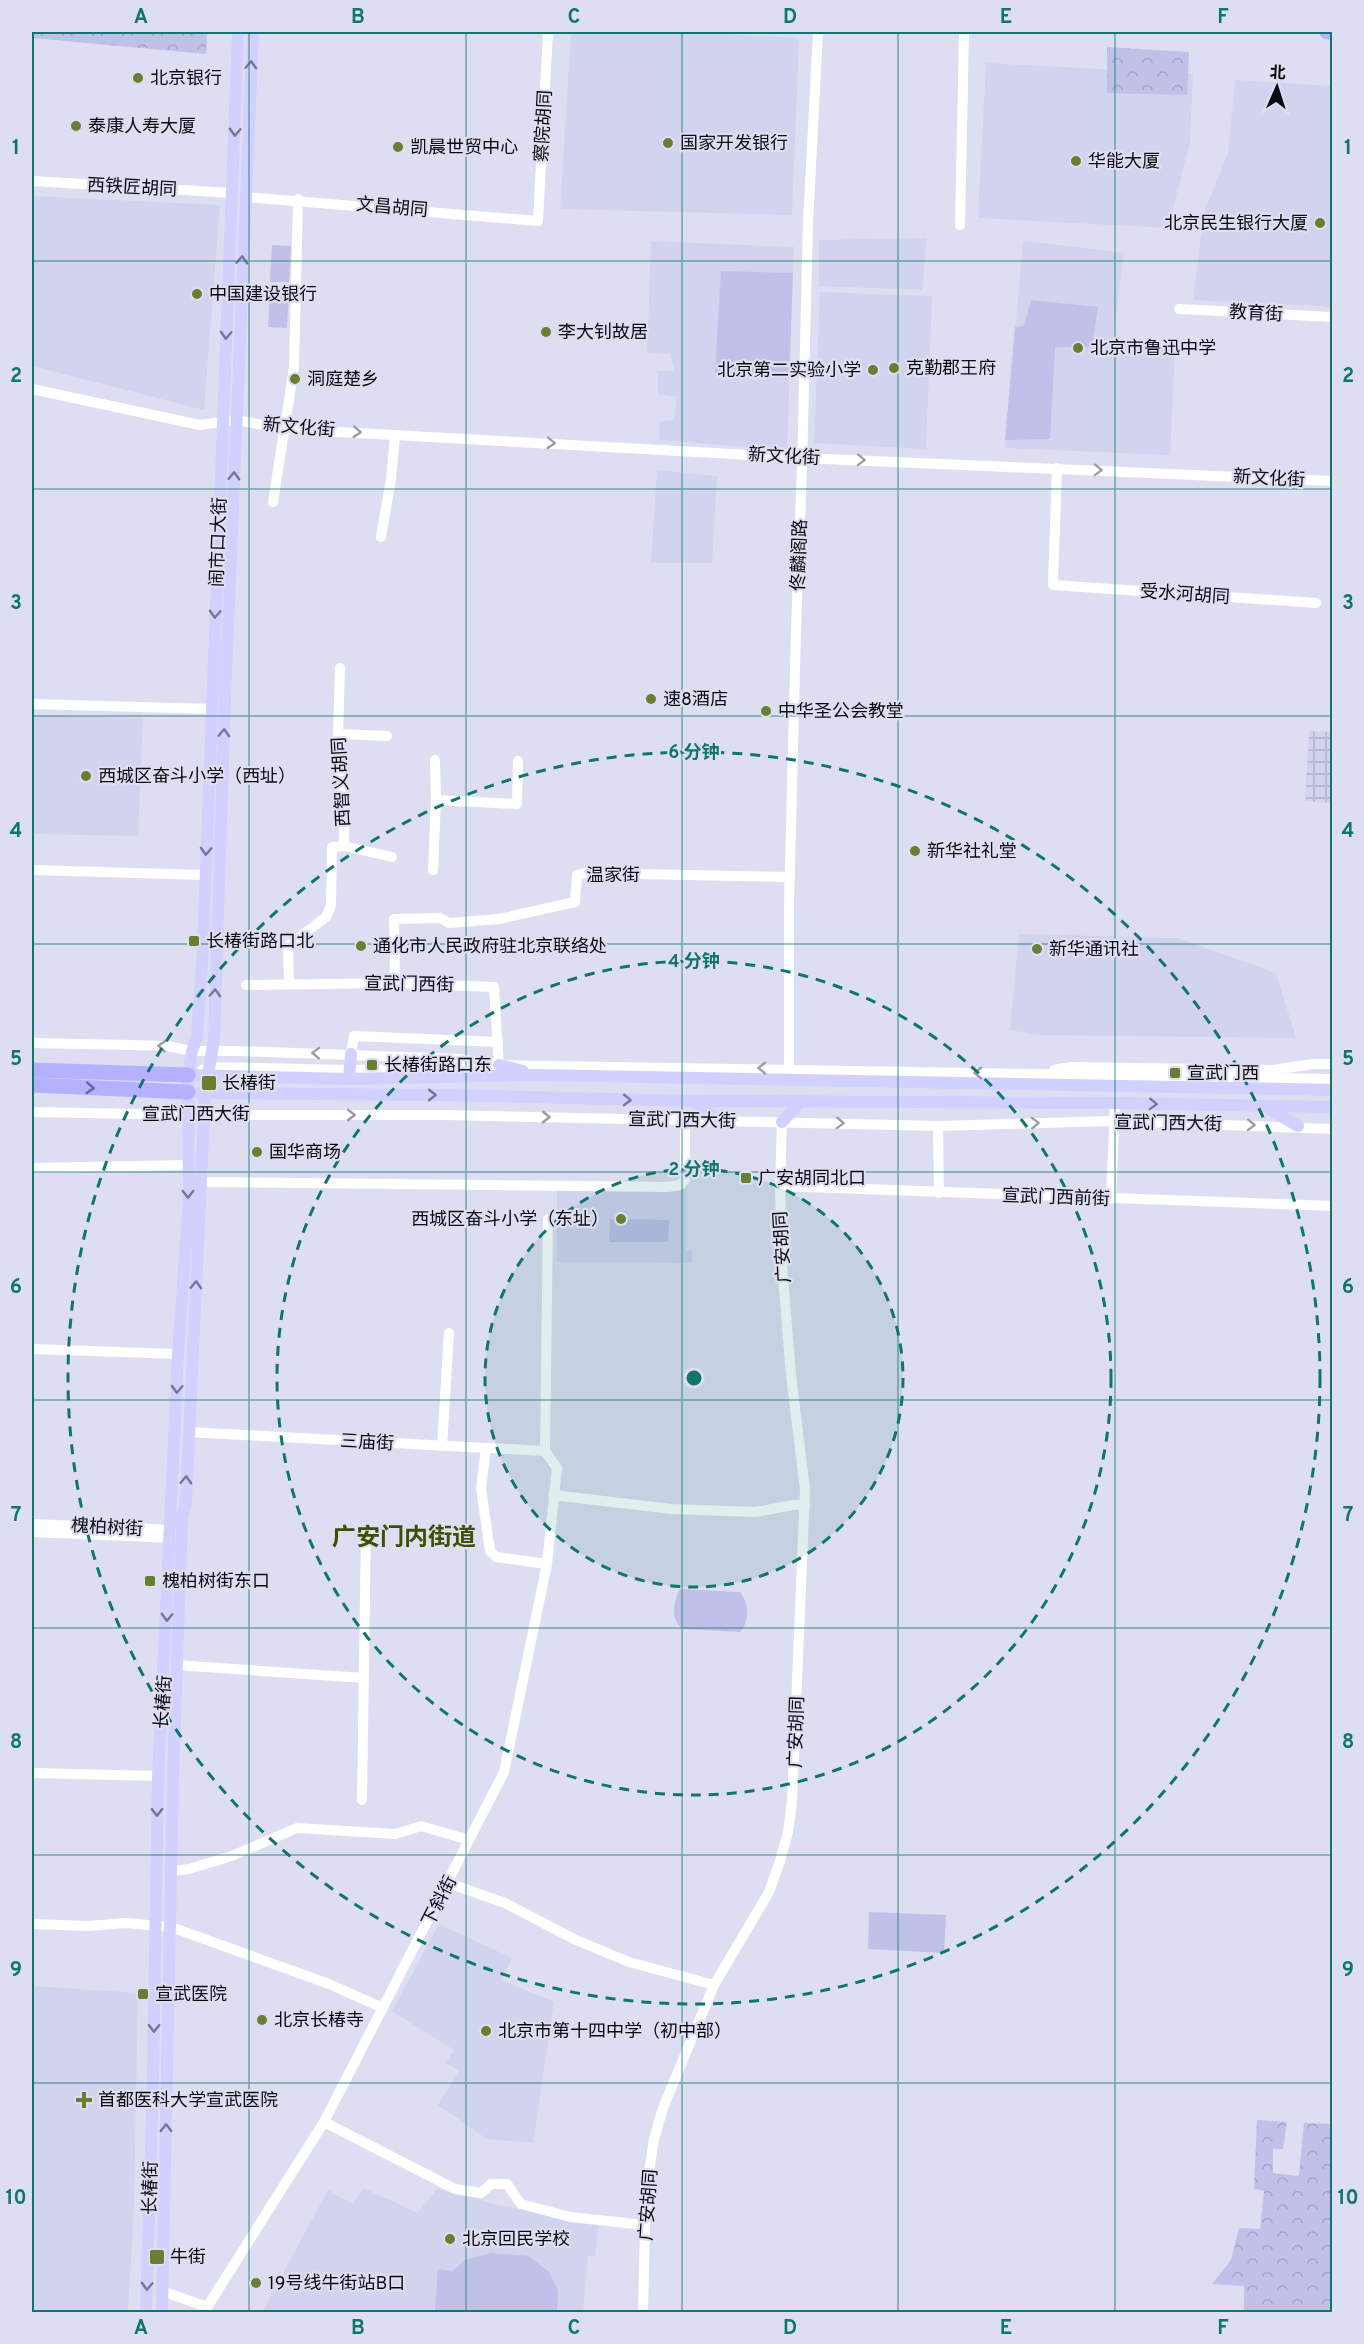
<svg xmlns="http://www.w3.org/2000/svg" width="1364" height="2344" viewBox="0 0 1364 2344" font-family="Overpass,'Noto Sans SC',sans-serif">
	<defs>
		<pattern id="industrial-grid" width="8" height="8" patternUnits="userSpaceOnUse" patternTransform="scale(1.5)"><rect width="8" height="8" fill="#d2d3ee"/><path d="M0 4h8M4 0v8" fill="none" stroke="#b3b4cb"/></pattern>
		<pattern id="forest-crowns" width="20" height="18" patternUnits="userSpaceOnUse" patternTransform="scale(1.5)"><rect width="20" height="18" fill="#c0c0e8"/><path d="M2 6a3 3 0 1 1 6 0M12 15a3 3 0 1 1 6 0" fill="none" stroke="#a4a4c6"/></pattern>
	</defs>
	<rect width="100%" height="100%" fill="#dedef2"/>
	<g fill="#d2d3ee">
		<polygon points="571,32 680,32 799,38 792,215 560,209"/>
		<polygon points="986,63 1193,74 1190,142 1168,228 978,218"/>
		<polygon points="1235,80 1332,86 1332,307 1193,300 1204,213 1228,153"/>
		<polygon points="32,196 220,205 204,410 32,366"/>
		<polygon points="927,238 922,290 819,286 819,240"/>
		<polygon points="651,241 794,247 787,450 659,440 660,421 674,420 677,397 658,394 658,371 675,371 670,354 647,353"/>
		<polygon points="1025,241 1124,253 1112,344 1175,351 1170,455 1006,448 1005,445 1023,242"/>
		<polygon points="820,292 932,296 926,449 814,443"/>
		<polygon points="657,470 717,476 712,563 651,563"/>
		<polygon points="32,715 143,718 138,836 32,834"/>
		<polygon points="1019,934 1178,938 1276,973 1296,1038 1038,1035 1010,1030"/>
		<polygon points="557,1187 686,1189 686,1250 692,1250 692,1263 557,1262"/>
		<polygon points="439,1924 512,1958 502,1980 554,2002 533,2143 487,2139 438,2105 459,2071 446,2063 454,2050 392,2011"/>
		<polygon points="32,1986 138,1993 134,2207 128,2312 32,2312"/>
		<polygon points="363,2188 418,2213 437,2189 499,2205 599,2223 595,2256 588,2256 583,2312 262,2312 328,2190 353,2204"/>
	</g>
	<polygon fill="url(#industrial-grid)" points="1309,731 1332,732 1332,803 1305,801"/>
	<g fill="url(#forest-crowns)">
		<polygon points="32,32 207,32 206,54 32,38"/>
		<polygon points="1107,47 1189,52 1187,95 1107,93"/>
		<polygon points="1257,2120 1287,2122 1283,2149 1273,2149 1273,2173 1299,2176 1304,2123 1332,2124 1332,2283 1330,2312 1244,2312 1244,2286 1212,2284 1231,2260 1239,2228 1260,2229 1264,2191 1254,2189"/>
	</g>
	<g fill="#c0c0e8">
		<polygon points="272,245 291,246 289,282 270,282"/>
		<polygon points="721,271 793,273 789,378 715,373"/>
		<polygon points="270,290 289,291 287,328 268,327"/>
		<polygon points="1031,300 1098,307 1092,347 1055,347 1050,439 1005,440 1015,327 1024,326"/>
		<polygon points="610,1219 669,1220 668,1242 609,1242"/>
		<path d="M680,1589L740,1592C749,1604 750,1620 740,1632L682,1629C670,1617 673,1604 680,1589Z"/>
		<polygon points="869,1912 946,1915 944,1953 868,1949"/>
		<polygon points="491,2253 529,2256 549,2272 558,2291 557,2312 435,2312 438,2269 453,2271 465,2260"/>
	</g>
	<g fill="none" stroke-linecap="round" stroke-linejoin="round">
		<g stroke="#fff" stroke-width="10">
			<polyline points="32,181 232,193"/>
			<polyline points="245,197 538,221 548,32"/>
			<polyline points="960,225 964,32"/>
			<polyline points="1179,309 1332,317"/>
			<polyline points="32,389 200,425 236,420 286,429 802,458 1332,481"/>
			<polyline points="1057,468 1053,585 1316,603"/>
			<polyline points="273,502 294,367 298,199"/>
			<polyline points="381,537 391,479 395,435"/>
			<polyline points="340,668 338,734 340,792 344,798 344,846 392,857"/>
			<polyline points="32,704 212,709"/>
			<polyline points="338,734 387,736"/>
			<polyline points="436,800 517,804 518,761"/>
			<polyline points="32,870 204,875"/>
			<polyline points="433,870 436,800 435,760"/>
			<polyline points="395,983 394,919 440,918 449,923 499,919 575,902 577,875 585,873 790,877"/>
			<polyline points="289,984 288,946 326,917 331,905 332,847 344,846"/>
			<polyline points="32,1043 131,1045 167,1046 192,1051 238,1051 461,1059 499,1065 1332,1079"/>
			<polyline points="351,1054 354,1036 498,1042"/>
			<polyline points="202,1070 208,1067 349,1070 474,1068 499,1065 494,987 395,983 246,985"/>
			<polyline points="1054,1070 1070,1067 1273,1070 1313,1064 1332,1064"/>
			<polyline points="789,1075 789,904 796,630 802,467 808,222 818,32"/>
			<polyline points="32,1112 188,1115 446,1115 938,1126 1112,1121 1332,1129"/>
			<polyline points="938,1126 939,1193"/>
			<polyline points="32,1168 188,1165"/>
			<polyline points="201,1182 668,1187 680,1185 685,1180 685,1119"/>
			<polyline points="780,1186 1332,1206"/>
			<polyline points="1111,1199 1115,1103"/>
			<polyline points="32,1349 178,1354"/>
			<polyline points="188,1432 545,1451"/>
			<polyline points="442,1446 449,1333"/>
			<polyline points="486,1448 481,1488 490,1551 496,1557 547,1564"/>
			<polyline points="545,1451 548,1219"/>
			<polyline points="553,1495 671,1509 756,1512 793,1505 805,1505"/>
			<polyline points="32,1524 175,1530"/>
			<polyline points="32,1532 175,1538"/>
			<polyline points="176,1665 364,1678"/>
			<polyline points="32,1773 158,1776"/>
			<polyline points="362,1800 366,1529"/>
			<polyline points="171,1871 189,1869 232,1856 297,1828 395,1834 421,1826 469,1840"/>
			<polyline points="448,1883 505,1903 576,1940 629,1962 714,1985"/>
			<polyline points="32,1924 88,1926 125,1923 171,1927 329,1984 383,2008"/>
			<polyline points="324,2122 455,2189 481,2193 491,2184 507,2184 521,2204 570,2217 645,2225"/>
			<polyline points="162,2291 207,2307"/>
			<polyline points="204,2312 324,2122 504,1772 547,1564 557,1468 545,1451"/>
			<polyline points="643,2312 645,2225 649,2172 654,2139 663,2108 714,1985 769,1892 780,1861 788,1832 792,1802 805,1490 791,1375 782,1264 780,1186 782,1122"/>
		</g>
		<g stroke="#d2d0fe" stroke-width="12">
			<polyline points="499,1065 523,1071"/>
			<polyline points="188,1075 349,1079 536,1075 1332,1090"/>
			<polyline points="349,1079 351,1054"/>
			<polyline points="198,1093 444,1095 693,1101 1115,1103 1332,1107"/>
			<polyline points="693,1101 718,1120"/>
			<polyline points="1267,1108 1298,1126"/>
			<polyline points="782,1122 801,1101"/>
			<polyline points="146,2312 153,2079 158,1776 178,1354 189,1198 188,1075 192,1051 197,1037 203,947 238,32"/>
			<polyline points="162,2312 173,1776 181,1547 182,1518 186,1502 205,1093 214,1039 225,697 253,32"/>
		</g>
		<g stroke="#b4b1fe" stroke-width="15">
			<polyline points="1327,32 1332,32"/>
			<polyline points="32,1070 188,1075"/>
			<polyline points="32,1085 188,1092"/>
		</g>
	</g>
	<defs><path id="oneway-chevron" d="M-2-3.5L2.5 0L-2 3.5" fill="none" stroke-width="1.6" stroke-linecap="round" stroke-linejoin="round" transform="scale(1.5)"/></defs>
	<g stroke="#787793">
		<use href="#oneway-chevron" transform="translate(251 65) rotate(-87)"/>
		<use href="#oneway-chevron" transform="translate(235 132) rotate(92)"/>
		<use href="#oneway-chevron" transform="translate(242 260) rotate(-87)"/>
		<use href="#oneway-chevron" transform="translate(226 335) rotate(93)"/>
		<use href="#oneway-chevron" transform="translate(234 476) rotate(-88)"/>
		<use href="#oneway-chevron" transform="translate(215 614) rotate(93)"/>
		<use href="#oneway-chevron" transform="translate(224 733) rotate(-88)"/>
		<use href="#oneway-chevron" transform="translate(206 851) rotate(93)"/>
		<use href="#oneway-chevron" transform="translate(215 993) rotate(-88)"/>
		<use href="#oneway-chevron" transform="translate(432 1095)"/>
		<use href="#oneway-chevron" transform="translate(627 1100) rotate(1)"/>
		<use href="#oneway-chevron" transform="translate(1153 1104) rotate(2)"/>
		<use href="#oneway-chevron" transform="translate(188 1194) rotate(90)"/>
		<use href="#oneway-chevron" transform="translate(196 1285) rotate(-88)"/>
		<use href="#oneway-chevron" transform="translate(177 1389) rotate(93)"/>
		<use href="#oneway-chevron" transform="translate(186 1480) rotate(-88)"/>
		<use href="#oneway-chevron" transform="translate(167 1617) rotate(92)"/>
		<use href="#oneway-chevron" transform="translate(157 1812) rotate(91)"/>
		<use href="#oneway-chevron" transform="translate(154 2028) rotate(91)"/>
		<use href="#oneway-chevron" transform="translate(166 2128) rotate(-89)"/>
		<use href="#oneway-chevron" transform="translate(147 2286) rotate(92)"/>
	</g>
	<g stroke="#9d9da0">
		<use href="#oneway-chevron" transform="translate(357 432) rotate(3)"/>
		<use href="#oneway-chevron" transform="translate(551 443) rotate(3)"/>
		<use href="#oneway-chevron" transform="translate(861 460) rotate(2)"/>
		<use href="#oneway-chevron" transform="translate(1098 470) rotate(2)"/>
		<use href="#oneway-chevron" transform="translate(162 1046) rotate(-175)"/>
		<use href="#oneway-chevron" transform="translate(316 1053) rotate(-178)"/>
		<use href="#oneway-chevron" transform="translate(762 1068) rotate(-179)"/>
		<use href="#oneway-chevron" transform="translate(978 1073) rotate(-179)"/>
		<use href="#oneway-chevron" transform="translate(351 1115)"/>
		<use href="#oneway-chevron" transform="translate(546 1117) rotate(1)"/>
		<use href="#oneway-chevron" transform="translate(840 1123) rotate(2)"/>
		<use href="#oneway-chevron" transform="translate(1035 1123) rotate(-2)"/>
		<use href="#oneway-chevron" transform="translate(1251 1125) rotate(2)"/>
	</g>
	<use stroke="#686693" href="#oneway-chevron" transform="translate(90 1088) rotate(3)"/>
	<path fill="none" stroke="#0f766e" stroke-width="1.5" stroke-opacity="0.55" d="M249,32V2312M466,32V2312M682,32V2312M898,32V2312M1115,32V2312M32,261H1332M32,489H1332M32,716H1332M32,944H1332M32,1172H1332M32,1400H1332M32,1628H1332M32,1855H1332M32,2083H1332"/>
	<circle cx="694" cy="1378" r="209" fill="#0f766e" fill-opacity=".12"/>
	<g fill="none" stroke="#0f766e" stroke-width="3" stroke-dasharray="10 8">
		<circle cx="694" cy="1378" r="209"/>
		<circle cx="694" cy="1378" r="417"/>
		<circle cx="694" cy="1378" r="626"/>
	</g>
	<g fill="#687f32" stroke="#dedef2" stroke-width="2">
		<circle cx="138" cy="78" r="6"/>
		<circle cx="76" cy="126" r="6"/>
		<circle cx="668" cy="143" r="6"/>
		<circle cx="398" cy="147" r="6"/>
		<circle cx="1076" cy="161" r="6"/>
		<circle cx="1320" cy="223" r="6"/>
		<circle cx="197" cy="294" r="6"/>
		<circle cx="546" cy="332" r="6"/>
		<circle cx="1078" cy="348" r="6"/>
		<circle cx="894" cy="368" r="6"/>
		<circle cx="873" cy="370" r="6"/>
		<circle cx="295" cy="379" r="6"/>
		<circle cx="651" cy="699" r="6"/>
		<circle cx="766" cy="711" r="6"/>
		<circle cx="86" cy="776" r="6"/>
		<circle cx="915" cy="851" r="6"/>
		<rect x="188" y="935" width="12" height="12" rx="3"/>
		<circle cx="361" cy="946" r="6"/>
		<circle cx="1037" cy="949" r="6"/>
		<rect x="366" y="1059" width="12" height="12" rx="3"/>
		<rect x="1169" y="1067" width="12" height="12" rx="3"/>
		<rect x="201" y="1075" width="16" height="16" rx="3"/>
		<circle cx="257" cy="1152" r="6"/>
		<rect x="740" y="1172" width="12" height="12" rx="3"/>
		<circle cx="621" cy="1219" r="6"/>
		<rect x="144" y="1575" width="12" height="12" rx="3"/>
		<rect x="137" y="1988" width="12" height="12" rx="3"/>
		<circle cx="262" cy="2020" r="6"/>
		<circle cx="486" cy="2031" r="6"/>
		<path d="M81 2091h6v6h6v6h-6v6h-6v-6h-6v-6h6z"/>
		<circle cx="450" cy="2239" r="6"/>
		<rect x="149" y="2249" width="16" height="16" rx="3"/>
		<circle cx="256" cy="2283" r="6"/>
	</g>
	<g text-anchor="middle" stroke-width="4.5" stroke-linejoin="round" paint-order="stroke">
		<g font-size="18" fill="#0b0b11" stroke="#dedef2" text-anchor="start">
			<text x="150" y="84">北京银行</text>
			<text x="88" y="132">泰康人寿大厦</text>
			<text x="680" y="149">国家开发银行</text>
			<text x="410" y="153">凯晨世贸中心</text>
			<text x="1088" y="167">华能大厦</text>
			<text x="1308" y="229" text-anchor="end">北京民生银行大厦</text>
			<text x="209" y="300">中国建设银行</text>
			<text x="558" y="338">李大钊故居</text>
			<text x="1090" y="354">北京市鲁迅中学</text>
			<text x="906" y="374">克勤郡王府</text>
			<text x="861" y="376" text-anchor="end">北京第二实验小学</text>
			<text x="307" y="385">洞庭楚乡</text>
			<text x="663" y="705">速8酒店</text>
			<text x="778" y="717">中华圣公会教堂</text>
			<text x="98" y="782">西城区奋斗小学（西址）</text>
			<text x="927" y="857">新华社礼堂</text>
			<text x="206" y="947">长椿街路口北</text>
			<text x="373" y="952">通化市人民政府驻北京联络处</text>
			<text x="1049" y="955">新华通讯社</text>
			<text x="384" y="1071">长椿街路口东</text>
			<text x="1187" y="1079">宣武门西</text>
			<text x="222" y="1089">长椿街</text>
			<text x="269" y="1158">国华商场</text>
			<text x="758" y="1184">广安胡同北口</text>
			<text x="609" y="1225" text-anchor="end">西城区奋斗小学（东址）</text>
			<text x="162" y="1587">槐柏树街东口</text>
			<text x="155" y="2000">宣武医院</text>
			<text x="274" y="2026">北京长椿寺</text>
			<text x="498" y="2037">北京市第十四中学（初中部）</text>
			<text x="98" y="2106">首都医科大学宣武医院</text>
			<text x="462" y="2245">北京回民学校</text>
			<text x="170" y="2263">牛街</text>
			<text x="268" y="2289">19号线牛街站B口</text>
		</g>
		<g font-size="18" fill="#0b0b11" stroke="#dedef2">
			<text transform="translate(543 126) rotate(-87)" y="6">察院胡同</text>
			<text transform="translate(132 187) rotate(3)" y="6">西铁匠胡同</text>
			<text transform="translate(392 207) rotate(5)" y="6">文昌胡同</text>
			<text transform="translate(1256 313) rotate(3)" y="6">教育街</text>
			<text transform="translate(299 427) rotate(5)" y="6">新文化街</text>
			<text transform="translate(784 456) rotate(3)" y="6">新文化街</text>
			<text transform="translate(1269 478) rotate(3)" y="6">新文化街</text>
			<text transform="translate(218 542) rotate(-88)" y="6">闹市口大街</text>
			<text transform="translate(799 555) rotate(-88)" y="6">佟麟阁路</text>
			<text transform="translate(1185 594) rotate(4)" y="6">受水河胡同</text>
			<text transform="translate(341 782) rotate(-93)" y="6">西智义胡同</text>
			<text x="613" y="881">温家街</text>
			<text transform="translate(409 984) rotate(1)" y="6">宣武门西街</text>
			<text x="196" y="1120">宣武门西大街</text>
			<text transform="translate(682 1120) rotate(1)" y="6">宣武门西大街</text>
			<text transform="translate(1168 1123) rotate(1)" y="6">宣武门西大街</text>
			<text transform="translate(1056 1197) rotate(2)" y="6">宣武门西前街</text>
			<text transform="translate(782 1247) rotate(-93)" y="6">广安胡同</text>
			<text transform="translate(367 1442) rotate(3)" y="6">三庙街</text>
			<text transform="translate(107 1527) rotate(3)" y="6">槐柏树街</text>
			<text transform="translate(163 1702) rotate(-86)" y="6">长椿街</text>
			<text transform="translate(796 1732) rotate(-88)" y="6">广安胡同</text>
			<text transform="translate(439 1901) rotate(-63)" y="6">下斜街</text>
			<text transform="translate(150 2188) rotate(-89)" y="6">长椿街</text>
			<text transform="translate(648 2205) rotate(-86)" y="6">广安胡同</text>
		</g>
		<g font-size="24" font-weight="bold" fill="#3c5000" stroke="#dedef2">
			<text x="404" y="1545">广安门内街道</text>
		</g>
	</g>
	<circle cx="694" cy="1378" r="9" fill="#0f766e" stroke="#dedef2" stroke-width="3"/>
	<g font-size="18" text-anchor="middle" font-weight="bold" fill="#0f766e" stroke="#dedef2" stroke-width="4.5" stroke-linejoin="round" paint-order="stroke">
		<text x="694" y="758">6 分钟</text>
		<text x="694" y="967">4 分钟</text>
		<text x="694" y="1175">2 分钟</text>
	</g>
	<rect width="1364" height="2344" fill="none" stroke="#dedef2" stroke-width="66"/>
	<g transform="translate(1277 87) rotate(3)" stroke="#dedef2" stroke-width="4.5" paint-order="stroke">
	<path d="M0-4.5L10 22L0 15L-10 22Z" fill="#0b0b11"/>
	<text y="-9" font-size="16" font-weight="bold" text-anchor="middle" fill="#0b0b11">北</text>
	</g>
	<rect x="33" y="33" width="1298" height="2278" fill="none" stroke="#0f766e" stroke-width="2"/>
	<g font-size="20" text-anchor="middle" font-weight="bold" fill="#0f766e">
		<text x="141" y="23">A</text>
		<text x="358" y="23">B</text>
		<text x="574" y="23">C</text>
		<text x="790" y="23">D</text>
		<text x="1006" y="23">E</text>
		<text x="1223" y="23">F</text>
		<text x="16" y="154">1</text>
		<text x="1348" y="154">1</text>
		<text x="16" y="382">2</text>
		<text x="1348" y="382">2</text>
		<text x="16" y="609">3</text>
		<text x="1348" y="609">3</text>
		<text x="16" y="837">4</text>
		<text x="1348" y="837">4</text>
		<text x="16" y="1065">5</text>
		<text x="1348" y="1065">5</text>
		<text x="16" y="1293">6</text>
		<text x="1348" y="1293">6</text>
		<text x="16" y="1521">7</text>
		<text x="1348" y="1521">7</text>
		<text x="16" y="1748">8</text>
		<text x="1348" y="1748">8</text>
		<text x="16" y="1976">9</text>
		<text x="1348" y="1976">9</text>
		<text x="16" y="2204">10</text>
		<text x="1348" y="2204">10</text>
		<text x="141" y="2334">A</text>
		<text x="358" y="2334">B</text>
		<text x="574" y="2334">C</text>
		<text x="790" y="2334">D</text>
		<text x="1006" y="2334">E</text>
		<text x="1223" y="2334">F</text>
	</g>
</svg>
